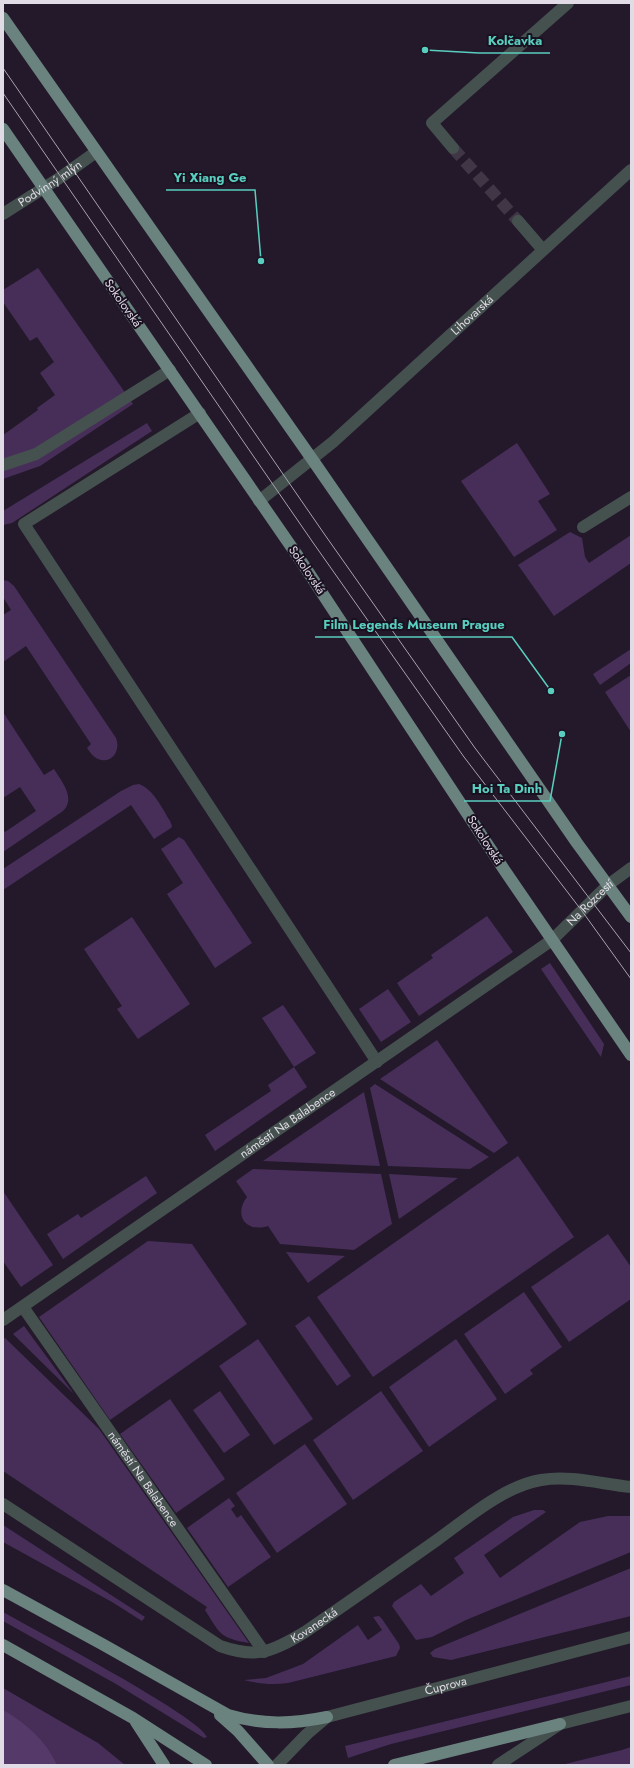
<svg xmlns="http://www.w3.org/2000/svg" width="634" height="1768" viewBox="0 0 634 1768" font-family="Jost,sans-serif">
	<rect width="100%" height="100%" fill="#23192a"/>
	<g fill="#472e59">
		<polygon points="38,268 133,404 40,466 3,479 3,435 38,410 37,408 55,395 40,373 54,362 37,337 30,341 3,302 3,290"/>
		<polygon points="147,423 152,431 12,523 3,525 3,511"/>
		<polygon points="517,443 550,494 538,501 557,530 514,557 461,481"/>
		<polygon points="570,532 582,538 585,557 589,563 631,535 631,563 554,616 518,565"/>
		<path d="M3,580L8,581L14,586L116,738C121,750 112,765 98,759C93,757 90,752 87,748L91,744L26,646L3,662V615L11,610L3,597Z"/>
		<polygon points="631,649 631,663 600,685 593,674"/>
		<polygon points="631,675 631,732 605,692"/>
		<path d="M3,712L44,775L54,769C62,782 76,798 63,811L3,852V830L5,832L36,811L20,787L3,798Z"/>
		<path d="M139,784C154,790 162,808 170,821L172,826L171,828L154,839L131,805L3,890V869L121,791L133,785Z"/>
		<polygon points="179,837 184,840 252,943 215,968 167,894 183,883 161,849"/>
		<polygon points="487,916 513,952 419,1016 397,983 433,958 431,955"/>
		<polygon points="132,917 190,1004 138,1039 117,1009 122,1006 84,949"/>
		<polygon points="550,963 604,1044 601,1057 541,969"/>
		<polygon points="388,989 411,1022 381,1042 359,1009"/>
		<polygon points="283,1005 316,1053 294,1067 307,1087 215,1151 205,1135 271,1091 268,1085 294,1067 262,1018"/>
		<polygon points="437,1040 508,1143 494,1153 380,1079"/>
		<polygon points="375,1084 489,1157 470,1169 388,1166 370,1088"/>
		<polygon points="364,1092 380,1166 263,1161"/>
		<polygon points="518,1156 574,1237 373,1377 317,1297"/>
		<path d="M253,1169L381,1174L392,1224L354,1250L280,1244L268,1226C246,1233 233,1215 247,1197L236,1181Z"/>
		<polygon points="389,1174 458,1178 399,1219"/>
		<polygon points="146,1176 157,1193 63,1259 47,1234 78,1214 81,1218"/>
		<polygon points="3,1191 53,1265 21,1287 3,1261"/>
		<polygon points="608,1234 631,1267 631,1299 569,1342 531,1287"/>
		<polygon points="148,1241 192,1244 247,1324 110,1420 39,1317"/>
		<polygon points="286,1252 345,1256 308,1283"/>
		<polygon points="524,1292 562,1347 530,1370 533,1374 505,1394 464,1334"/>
		<polygon points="309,1316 351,1376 337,1386 295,1326"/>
		<polygon points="24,1326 74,1394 13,1334"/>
		<path d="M5,1338L99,1429L249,1643C220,1638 220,1634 205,1610L207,1607L3,1471V1339Z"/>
		<polygon points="258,1339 313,1419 274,1445 219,1366"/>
		<polygon points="456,1339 497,1399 429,1447 389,1387"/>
		<polygon points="220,1391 250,1435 224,1453 193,1410"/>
		<polygon points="381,1391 423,1451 353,1500 313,1440"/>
		<polygon points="170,1399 225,1479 176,1513 120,1434"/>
		<polygon points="305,1444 347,1504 277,1553 236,1493"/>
		<polygon points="229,1498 235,1506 231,1509 237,1518 241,1515 271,1557 228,1587 187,1528"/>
		<polygon points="534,1510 543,1510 546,1512 484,1555 500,1578 580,1522 608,1516 631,1516 631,1552 466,1620 432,1637 416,1640 392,1606 394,1602 421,1584 431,1596 464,1573 454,1558 513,1517"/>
		<polygon points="3,1525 145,1617 142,1621 112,1602 3,1542"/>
		<polygon points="631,1568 631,1616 451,1660 433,1657 430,1653 435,1649"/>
		<path d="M3,1612C33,1629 200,1717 207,1737L204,1738L116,1684L3,1621Z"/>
		<path d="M379,1616L382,1619L399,1644L400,1648L396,1656L288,1683C272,1685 259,1684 244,1680L266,1678L303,1664L358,1625L368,1640L382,1630L373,1617Z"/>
		<polygon points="631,1676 631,1685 391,1744 348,1758 345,1746"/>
		<polygon points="3,1688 98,1743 125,1765 3,1765"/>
		<polygon points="631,1747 631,1765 561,1765 622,1750"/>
	</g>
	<path fill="#543969" d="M3,1710C26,1723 46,1741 57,1765H3Z"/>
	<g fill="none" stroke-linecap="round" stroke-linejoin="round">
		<polyline stroke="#403646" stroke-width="12" stroke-dasharray="12 6" stroke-linecap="butt" points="453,148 518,221"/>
		<g stroke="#45514e" stroke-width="12">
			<polyline points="453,148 432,123 568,3"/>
			<path id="s1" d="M3,214L61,177L96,152"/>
			<polyline points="518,221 543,250"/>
			<polyline points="200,413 24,524 377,1062"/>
			<polyline points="3,465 36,454 170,370"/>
			<path id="s2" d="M259,501L333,442L631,170"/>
			<polyline points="583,527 631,497"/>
			<path id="s3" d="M23,1307L264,1652"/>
			<path id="s4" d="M3,1320L552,940L608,885L631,868"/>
			<path id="s5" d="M3,1504L220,1646C257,1659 272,1652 305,1632C349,1602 393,1571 437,1540C466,1519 504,1486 541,1480C571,1475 601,1484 631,1487"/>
			<path id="s6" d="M277,1765L307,1734L327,1717L631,1637"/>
			<polyline points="498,1765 560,1724 631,1706"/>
		</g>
		<g stroke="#6a837f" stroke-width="12">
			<polyline points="3,18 312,459 577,843 631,917"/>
			<polyline points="3,129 297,555 505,871 631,1055"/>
			<path d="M3,1590L102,1644L228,1715C262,1725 293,1724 327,1717"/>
			<polyline points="3,1645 133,1718 206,1765"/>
			<polyline points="220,1715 238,1731 268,1765"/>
			<polyline points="136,1722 164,1765"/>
			<polyline points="394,1765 560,1724"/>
		</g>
		<g stroke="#a8a1ae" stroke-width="1">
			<polyline points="3,68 325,535 475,748 631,953"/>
			<polyline points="3,93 314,544 464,757 582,911 631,979"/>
		</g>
	</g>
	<g text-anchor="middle" stroke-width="4" stroke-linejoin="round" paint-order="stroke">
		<g font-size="12" fill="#e1dbe6" stroke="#191020">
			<text dy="4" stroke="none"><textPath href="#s1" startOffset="56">Podvinný mlýn</textPath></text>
			<text transform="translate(123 303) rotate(55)" y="4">Sokolovská</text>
			<text dy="4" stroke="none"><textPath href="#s2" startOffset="283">Lihovarská</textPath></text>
			<text transform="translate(307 570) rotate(56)" y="4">Sokolovská</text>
			<text transform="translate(485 840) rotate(57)" y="4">Sokolovská</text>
			<text dy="4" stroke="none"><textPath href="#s4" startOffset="721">Na Rozcestí</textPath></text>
			<text dy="4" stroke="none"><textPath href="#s4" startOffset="346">náměstí Na Balabence</textPath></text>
			<text dy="4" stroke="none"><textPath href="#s3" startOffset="210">náměstí Na Balabence</textPath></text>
			<text dy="4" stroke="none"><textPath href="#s5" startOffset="361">Kovanecká</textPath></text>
			<text dy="4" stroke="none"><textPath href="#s6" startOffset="192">Čuprova</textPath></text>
		</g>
	</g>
	<path fill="none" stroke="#59cebf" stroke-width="1.5" d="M425 50L479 53H550M261 261L255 190H166M551 691L512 637H315M562 734L550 801H464"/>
	<g fill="#59cebf" stroke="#191020" stroke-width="1.5">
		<circle cx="425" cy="50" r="4"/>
		<circle cx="261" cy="261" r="4"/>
		<circle cx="551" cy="691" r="4"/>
		<circle cx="562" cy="734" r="4"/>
	</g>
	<g font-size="13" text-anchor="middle" font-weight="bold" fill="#59cebf" stroke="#191020" stroke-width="4" stroke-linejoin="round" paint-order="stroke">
		<text x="515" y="45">Kolčavka</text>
		<text x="210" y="182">Yi Xiang Ge</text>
		<text x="414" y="629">Film Legends Museum Prague</text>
		<text x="507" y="793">Hoi Ta Dinh</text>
	</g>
	<rect width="634" height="1768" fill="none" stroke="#e1dbe6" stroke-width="8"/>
</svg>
